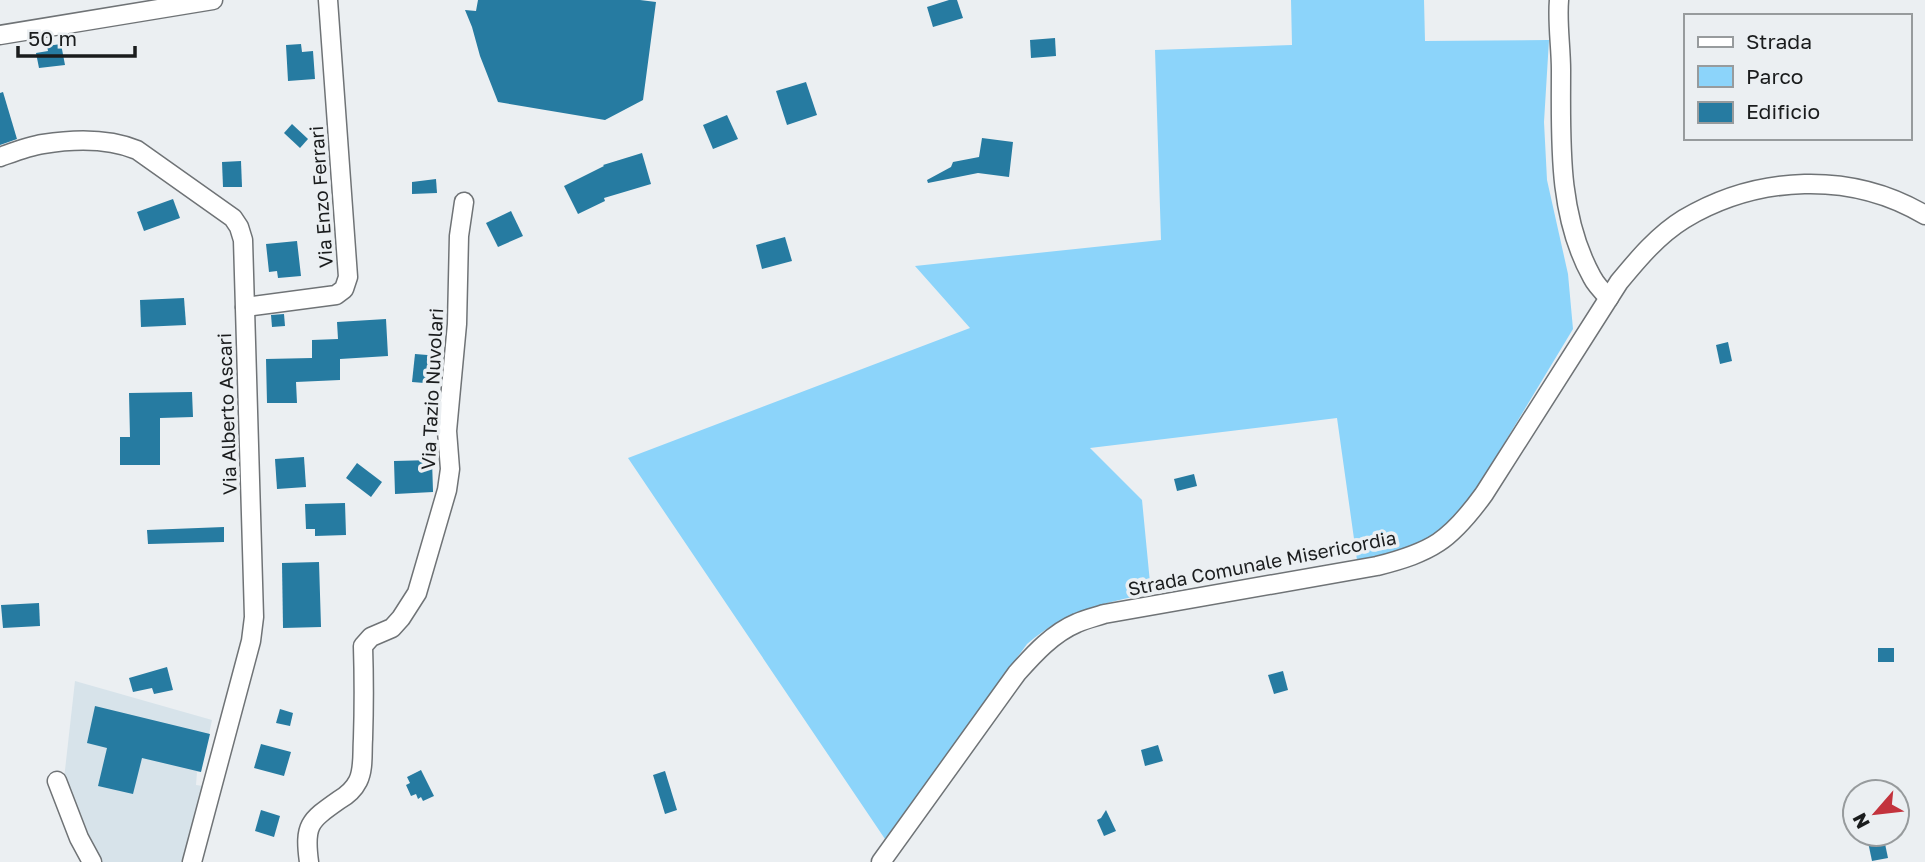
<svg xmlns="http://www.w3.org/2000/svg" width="1925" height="862" viewBox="0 0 1925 862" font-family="'Golos Text',sans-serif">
	<rect width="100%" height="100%" fill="#ebeff2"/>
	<polygon fill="#d7e3ea" points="75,681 212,720 201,772 197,772 196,785 203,786 184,862 100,862 86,836 64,779"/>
	<path fill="#8cd4fa" d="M1291,0H1424L1425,41L1549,40L1544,122L1547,180L1568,274L1573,329L1467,505L1442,530L1422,543L1400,552L1357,560L1337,418L1090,448L1142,500L1151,593C1101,604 1068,609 1027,644L885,839L628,458L970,328L915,266L1161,240L1155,50L1292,45Z"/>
	<g fill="#267ba1">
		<polygon points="478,0 640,0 656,2 643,100 605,120 498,102 480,56 472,27 465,10 476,11"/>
		<polygon points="949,0 957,0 963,18 933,27 927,7"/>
		<polygon points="1055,38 1056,56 1031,58 1030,40"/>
		<polygon points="61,44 65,65 39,68 36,53 48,51 47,46"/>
		<polygon points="301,44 302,52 313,51 315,79 288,81 286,45"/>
		<polygon points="806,82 817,115 787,125 776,91"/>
		<polygon points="3,92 17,139 0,145 0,93"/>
		<polygon points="727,115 738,139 713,149 703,125"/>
		<polygon points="292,124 308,139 300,148 284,133"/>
		<polygon points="982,138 1013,142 1009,177 978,173 928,183 927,180 951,167 953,162 979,157"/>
		<polygon points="642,153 651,184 604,198 605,201 578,214 564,186 604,166 603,165"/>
		<polygon points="241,161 242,187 223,187 222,162"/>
		<polygon points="436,179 437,193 412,194 412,182"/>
		<polygon points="173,199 180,218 144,231 137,212"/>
		<polygon points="511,211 523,236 498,247 486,223"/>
		<polygon points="785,237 792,261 762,269 756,245"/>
		<polygon points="297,241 301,276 278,278 277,271 269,272 266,244"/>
		<polygon points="184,298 186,325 141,327 140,300"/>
		<polygon points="284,314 285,326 272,327 271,315"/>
		<polygon points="386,319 388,356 340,359 340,380 296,382 297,403 267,403 266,359 312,358 312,340 338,339 337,322"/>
		<polygon points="1728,342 1732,361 1720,364 1716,345"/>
		<polygon points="415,354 440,356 437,384 412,382"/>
		<polygon points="192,392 193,417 160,418 160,465 120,465 120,437 130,437 129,393"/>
		<polygon points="428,398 439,399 437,418 425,416"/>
		<polygon points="304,457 306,487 277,489 275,459"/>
		<polygon points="432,460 433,492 395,494 394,461"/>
		<polygon points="357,463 382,482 371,497 346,478"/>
		<polygon points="1194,474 1197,486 1177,491 1174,479"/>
		<polygon points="345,503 346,535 315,536 315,529 306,529 305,504"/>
		<polygon points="224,527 224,542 148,544 147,530"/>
		<polygon points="319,562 321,627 283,628 282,563"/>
		<polygon points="39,603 40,626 3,628 1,605"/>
		<rect x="1878" y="648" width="16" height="14"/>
		<polygon points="167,667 173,690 154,694 152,688 133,692 129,678"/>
		<polygon points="1283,671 1288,690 1274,694 1268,675"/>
		<polygon points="95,706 210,734 201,772 142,758 133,794 98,786 107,748 87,743"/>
		<polygon points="280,709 293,713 290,726 276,723"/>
		<polygon points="261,744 291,752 284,776 254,768"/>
		<polygon points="1158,745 1163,761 1145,766 1141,750"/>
		<polygon points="421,770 434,796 423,801 421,797 418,799 416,794 411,796 406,785 410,783 407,777"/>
		<polygon points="665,771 677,810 665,814 653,775"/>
		<polygon points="261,810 280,816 274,837 255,831"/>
		<polygon points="1106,810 1116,831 1104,836 1097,820 1101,818"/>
		<polygon points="1884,839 1888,858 1872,861 1868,842"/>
	</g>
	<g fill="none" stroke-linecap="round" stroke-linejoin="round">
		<defs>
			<g id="minor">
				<path d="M1559,0C1557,23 1561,47 1561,70C1561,140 1557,214 1592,277C1596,285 1603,292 1609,298"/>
				<polyline points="0,35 213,0"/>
				<path d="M0,157C14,152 29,146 43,144C74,139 108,138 137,150L233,218L239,227L243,240L254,617L251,641L192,862"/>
				<polyline points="245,307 336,295 344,289 348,277 328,0"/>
				<polyline points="57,781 79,838 92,862"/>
				<path d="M309,862C304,825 309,821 339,800C346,796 354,789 358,781C364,769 362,752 363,739C364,708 364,677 363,646L371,637L392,628L401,618L417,593L447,490L450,469L447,431L457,324L459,236L464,202"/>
				<path d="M881,862L1017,673C1034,654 1053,633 1077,623C1086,619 1095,617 1104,614L1377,566C1432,552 1450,541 1484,494L1619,282C1638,259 1658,235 1684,219C1758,175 1851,171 1925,215"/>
			</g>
		</defs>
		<use href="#minor" stroke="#6f7376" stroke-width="21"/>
		<use href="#minor" stroke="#fff" stroke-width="18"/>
	</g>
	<g text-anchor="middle" stroke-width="7" stroke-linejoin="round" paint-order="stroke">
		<g font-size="19" fill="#1a1c1d" stroke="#ebeff2">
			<text transform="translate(321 197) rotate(-94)" y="7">Via Enzo Ferrari</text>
			<text transform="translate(432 389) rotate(-87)" y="7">Via Tazio Nuvolari</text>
			<text transform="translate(227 414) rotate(-92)" y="7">Via Alberto Ascari</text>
			<text transform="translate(1262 563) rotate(-11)" y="7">Strada Comunale Misericordia</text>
		</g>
	</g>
	<rect x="1684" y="14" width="228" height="126" fill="#ebeff2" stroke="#979b9d" stroke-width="2"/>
	<rect x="1698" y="37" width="35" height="10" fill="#ffffff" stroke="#979b9d" stroke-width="2"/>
	<text x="1746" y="49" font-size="21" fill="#1a1c1d">Strada</text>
	<rect x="1698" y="66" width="35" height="21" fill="#8cd4fa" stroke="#979b9d" stroke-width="2"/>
	<text x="1746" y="84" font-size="21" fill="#1a1c1d">Parco</text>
	<rect x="1698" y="102" width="35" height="21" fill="#267ba1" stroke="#979b9d" stroke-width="2"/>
	<text x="1746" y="119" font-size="21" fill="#1a1c1d">Edificio</text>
	<g transform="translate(1876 813) rotate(242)"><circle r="33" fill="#ebeff2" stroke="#979b9d" stroke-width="2"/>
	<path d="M0-5L12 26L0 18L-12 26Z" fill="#c3333d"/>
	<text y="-10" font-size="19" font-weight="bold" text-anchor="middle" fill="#1a1c1d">N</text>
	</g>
	<path d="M18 46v10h117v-10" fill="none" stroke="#1a1c1d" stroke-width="3.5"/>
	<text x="28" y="46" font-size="21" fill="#1a1c1d" stroke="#ebeff2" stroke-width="5" paint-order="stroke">50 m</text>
</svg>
